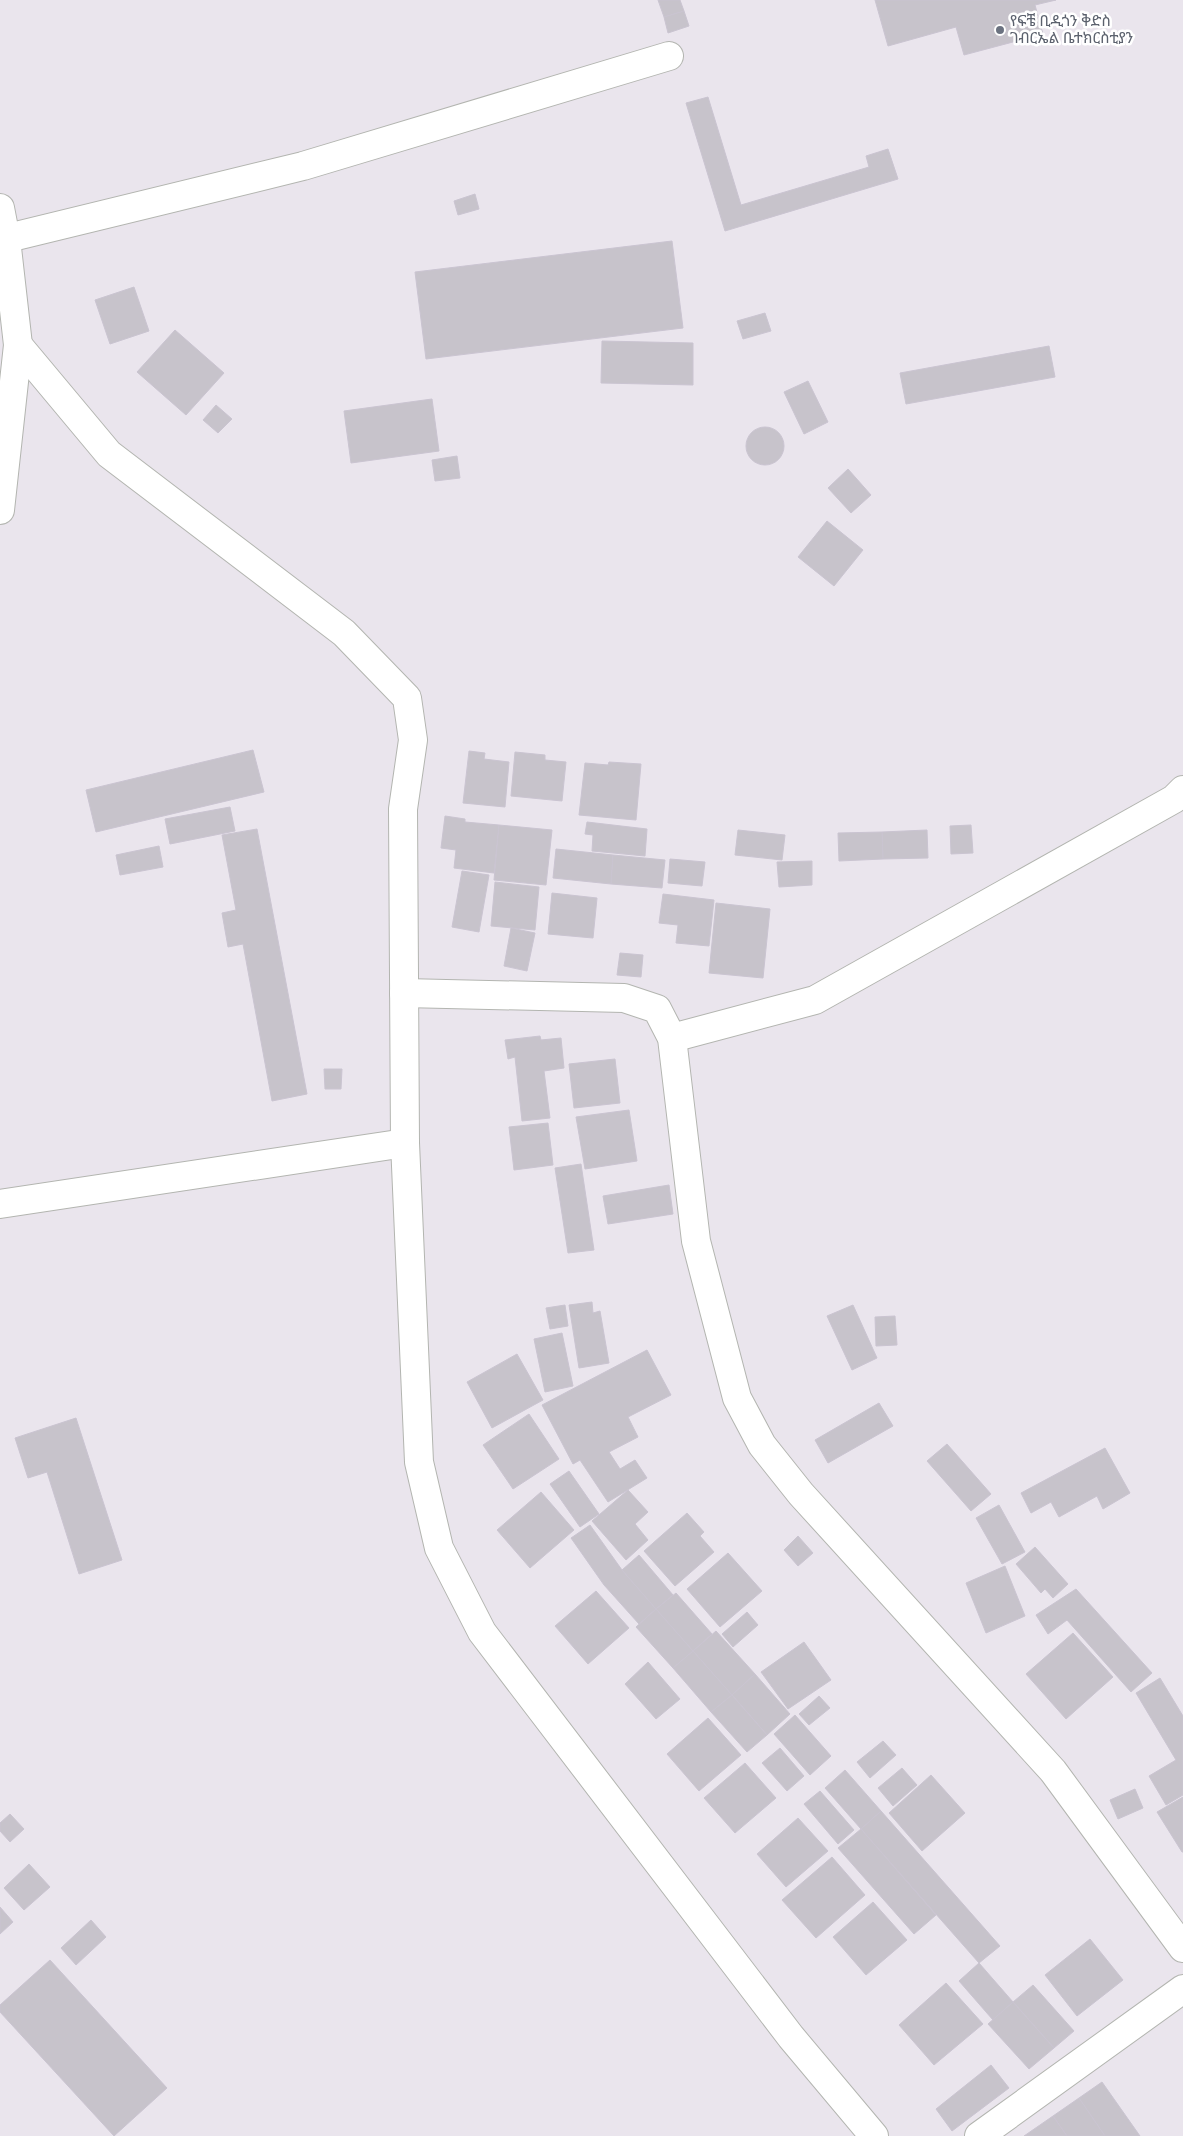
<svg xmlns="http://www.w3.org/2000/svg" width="1183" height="2136" viewBox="0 0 1183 2136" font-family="'PT Sans','Noto Sans Ethiopic',sans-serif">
	<rect width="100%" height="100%" fill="#eae5ed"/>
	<g fill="#c7c3cb" stroke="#cac4d1">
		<polygon points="658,0 680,0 684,11 664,17"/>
		<polygon points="875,0 1056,0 1035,5 1043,34 964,55 956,27 888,46"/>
		<polygon points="684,11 689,26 668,33 664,17"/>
		<polygon points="708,97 741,205 869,167 866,156 888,149 898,179 725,231 686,103"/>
		<polygon points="475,194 479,209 458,215 454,201"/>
		<polygon points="672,241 683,328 426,359 415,272"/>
		<polygon points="134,287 149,331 110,344 95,300"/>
		<polygon points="765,313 771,331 743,339 737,321"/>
		<polygon points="175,330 224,373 186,415 137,372"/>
		<polygon points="602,341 693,343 693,385 601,383"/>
		<polygon points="1049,346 1055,377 906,404 900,373"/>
		<polygon points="808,381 828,422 804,434 784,392"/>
		<polygon points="432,399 439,451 351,463 344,411"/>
		<polygon points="216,405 232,419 218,433 203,420"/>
		<circle cx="765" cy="446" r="19"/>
		<polygon points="457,456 460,478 435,481 432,460"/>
		<polygon points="848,469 871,495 851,513 828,488"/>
		<polygon points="827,521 863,550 834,586 798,557"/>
		<polygon points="253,750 264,792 96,832 86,790"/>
		<polygon points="469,751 485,753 484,759 509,762 505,807 463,803"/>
		<polygon points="515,752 545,755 545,760 566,762 562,801 511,796"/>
		<polygon points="609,762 641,764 636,820 579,815 585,763 608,765"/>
		<polygon points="230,807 235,831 170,844 165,819"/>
		<polygon points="445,816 465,819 465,822 499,825 494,873 454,868 456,850 441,848"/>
		<polygon points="587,822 647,829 645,856 592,851 593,835 585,834"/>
		<polygon points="499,825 552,830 546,885 494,880"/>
		<polygon points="971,825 973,853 951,854 950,826"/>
		<polygon points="257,829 307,1094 272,1101 243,944 228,947 222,913 236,910 222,835"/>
		<polygon points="738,830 785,835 782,860 735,855"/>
		<polygon points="927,830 928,858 883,859 882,832"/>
		<polygon points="882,832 883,859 839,861 838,833"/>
		<polygon points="159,846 163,867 120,875 116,855"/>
		<polygon points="556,849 613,855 611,884 553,878"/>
		<polygon points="613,855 665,860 662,888 611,884"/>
		<polygon points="670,859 705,862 702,886 668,883"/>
		<polygon points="812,861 812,885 779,887 777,862"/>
		<polygon points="462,871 489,875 479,932 452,927"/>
		<polygon points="495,882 539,887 535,930 491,926"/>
		<polygon points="552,893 597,898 593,938 548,934"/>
		<polygon points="663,894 714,900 709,946 676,943 678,925 659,923"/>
		<polygon points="716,903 770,909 763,978 709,973"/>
		<polygon points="511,928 535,933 527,971 504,966"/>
		<polygon points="620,953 643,955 641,977 617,975"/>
		<polygon points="540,1036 541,1040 561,1038 564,1068 544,1071 550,1118 522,1121 515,1057 508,1059 505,1040"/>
		<polygon points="615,1059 620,1103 574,1108 569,1064"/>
		<polygon points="324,1069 342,1069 341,1089 325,1089"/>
		<polygon points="629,1110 637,1161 585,1169 576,1117"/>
		<polygon points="548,1123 553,1165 514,1170 509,1127"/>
		<polygon points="581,1164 594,1250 568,1253 555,1168"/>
		<polygon points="669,1185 673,1214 608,1224 603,1196"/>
		<polygon points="592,1302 593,1313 600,1311 609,1363 579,1368 569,1305"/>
		<polygon points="565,1305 568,1326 550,1329 546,1308"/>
		<polygon points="853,1305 877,1358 852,1370 827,1316"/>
		<polygon points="895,1316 897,1345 876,1346 875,1317"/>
		<polygon points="562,1333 573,1386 545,1392 534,1339"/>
		<polygon points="647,1350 671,1395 628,1417 638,1437 609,1452 620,1469 635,1460 647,1478 608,1502 580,1460 573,1464 542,1405"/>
		<polygon points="517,1354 543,1400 492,1428 467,1382"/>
		<polygon points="879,1403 893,1426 828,1463 815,1440"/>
		<polygon points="529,1414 559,1459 513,1489 483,1445"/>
		<polygon points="76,1418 122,1560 79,1574 47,1472 28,1478 15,1438"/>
		<polygon points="947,1444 991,1494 971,1511 927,1461"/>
		<polygon points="1105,1448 1130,1493 1103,1509 1097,1496 1059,1517 1051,1502 1031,1513 1021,1493"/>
		<polygon points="569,1471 599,1514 580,1527 550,1484"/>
		<polygon points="628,1490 648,1512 635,1524 648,1540 626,1560 592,1521"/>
		<polygon points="541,1492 574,1530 530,1568 497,1530"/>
		<polygon points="999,1505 1025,1552 1002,1564 976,1518"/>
		<polygon points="687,1513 704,1532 700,1536 714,1552 675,1586 644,1551"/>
		<polygon points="590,1525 622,1570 656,1609 639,1624 604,1585 571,1538"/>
		<polygon points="798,1536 813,1553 798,1566 784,1550"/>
		<polygon points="1035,1547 1068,1584 1053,1598 1045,1589 1041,1593 1016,1564"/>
		<polygon points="728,1553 762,1591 720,1627 687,1589"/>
		<polygon points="639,1555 673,1595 656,1609 622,1570"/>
		<polygon points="1005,1566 1025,1616 986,1633 966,1583"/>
		<polygon points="1076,1589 1152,1673 1131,1692 1067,1620 1048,1634 1036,1615"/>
		<polygon points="596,1591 629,1628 588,1664 555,1626"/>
		<polygon points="676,1593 712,1634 693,1651 656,1609"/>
		<polygon points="656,1609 693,1651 673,1668 636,1627"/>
		<polygon points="747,1612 758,1625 733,1647 722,1634"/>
		<polygon points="716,1631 755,1674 732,1695 693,1651"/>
		<polygon points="1073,1633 1113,1677 1066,1719 1026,1674"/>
		<polygon points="804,1642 831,1680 788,1709 761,1672"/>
		<polygon points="693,1651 732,1695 711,1712 673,1668"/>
		<polygon points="648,1662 680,1699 656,1719 625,1684"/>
		<polygon points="755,1674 790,1714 767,1735 732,1695"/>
		<polygon points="1160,1678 1183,1716 1183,1795 1166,1805 1149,1776 1176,1760 1136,1693"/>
		<polygon points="732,1695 767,1735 747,1752 711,1712"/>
		<polygon points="819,1696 830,1708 809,1725 799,1714"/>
		<polygon points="795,1715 831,1756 810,1775 774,1734"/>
		<polygon points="708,1718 741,1755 699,1791 667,1754"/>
		<polygon points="883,1741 896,1755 870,1778 857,1762"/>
		<polygon points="780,1748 804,1776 787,1791 762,1763"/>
		<polygon points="745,1763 776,1798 735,1833 704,1798"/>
		<polygon points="902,1768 917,1785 893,1806 878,1788"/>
		<polygon points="845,1770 881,1811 861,1829 825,1788"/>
		<polygon points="931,1775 965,1813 922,1851 889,1813"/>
		<polygon points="1135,1789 1143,1808 1118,1819 1110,1800"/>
		<polygon points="820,1791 854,1830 838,1844 804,1804"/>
		<polygon points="1183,1797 1183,1852 1182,1852 1157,1812"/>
		<polygon points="881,1811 1000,1946 979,1963 861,1829"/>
		<polygon points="10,1814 24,1829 10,1842 0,1831 0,1823"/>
		<polygon points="798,1818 828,1851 786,1887 757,1854"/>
		<polygon points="861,1829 936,1915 914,1934 838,1848"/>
		<polygon points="832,1857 865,1895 816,1938 782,1900"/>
		<polygon points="29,1864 50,1887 24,1910 4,1888"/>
		<polygon points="873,1902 907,1940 866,1975 833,1937"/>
		<polygon points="0,1907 13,1922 0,1934"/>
		<polygon points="91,1920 106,1937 76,1965 61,1948"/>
		<polygon points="1090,1939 1123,1980 1077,2016 1045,1975"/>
		<polygon points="50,1960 167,2088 114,2136 0,2012 0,2005"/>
		<polygon points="979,1963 1013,2002 993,2020 959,1981"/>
		<polygon points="946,1983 983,2024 934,2065 899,2025"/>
		<polygon points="1033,1985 1074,2031 1054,2048 1013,2002"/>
		<polygon points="1013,2002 1054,2048 1029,2069 988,2024"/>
		<polygon points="991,2065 1009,2088 952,2131 936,2109"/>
		<polygon points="1102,2082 1140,2136 1105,2136 1079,2098"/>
		<polygon points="1079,2098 1105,2136 1067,2136 1053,2116"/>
		<polygon points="1053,2116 1067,2136 1024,2136"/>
	</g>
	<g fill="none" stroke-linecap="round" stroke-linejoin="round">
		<defs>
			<g id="minor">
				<polyline points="0,208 6,239 18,345 0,510"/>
				<polyline points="0,240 303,166 669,56"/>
				<polyline points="18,345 109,454 344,633 407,698 413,740 403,809 405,1143 419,1462 439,1548 482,1632 791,2037 874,2136"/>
				<polyline points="404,993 624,998 657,1009 672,1038 696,1241 737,1398 762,1445 801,1494 1053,1771 1183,1948"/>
				<polyline points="672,1038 815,1000 1174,799 1183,790"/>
				<polyline points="0,1204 405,1143"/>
				<polyline points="979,2136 1183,1989"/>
			</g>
		</defs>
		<use href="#minor" stroke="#b3b5b0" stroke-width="30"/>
		<use href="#minor" stroke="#fff" stroke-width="28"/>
	</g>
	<circle fill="#6b7280" stroke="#fff" stroke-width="2" cx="1000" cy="30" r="5"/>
	<g text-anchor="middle" stroke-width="5" stroke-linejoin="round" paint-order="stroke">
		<g font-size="15" fill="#5b616d" stroke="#fff" text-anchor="start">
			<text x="1010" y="26">የፍቼ ቢዲጎን ቅድስ<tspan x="1010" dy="17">ገብርኤል ቤተክርስቲያን</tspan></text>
		</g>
	</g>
</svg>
